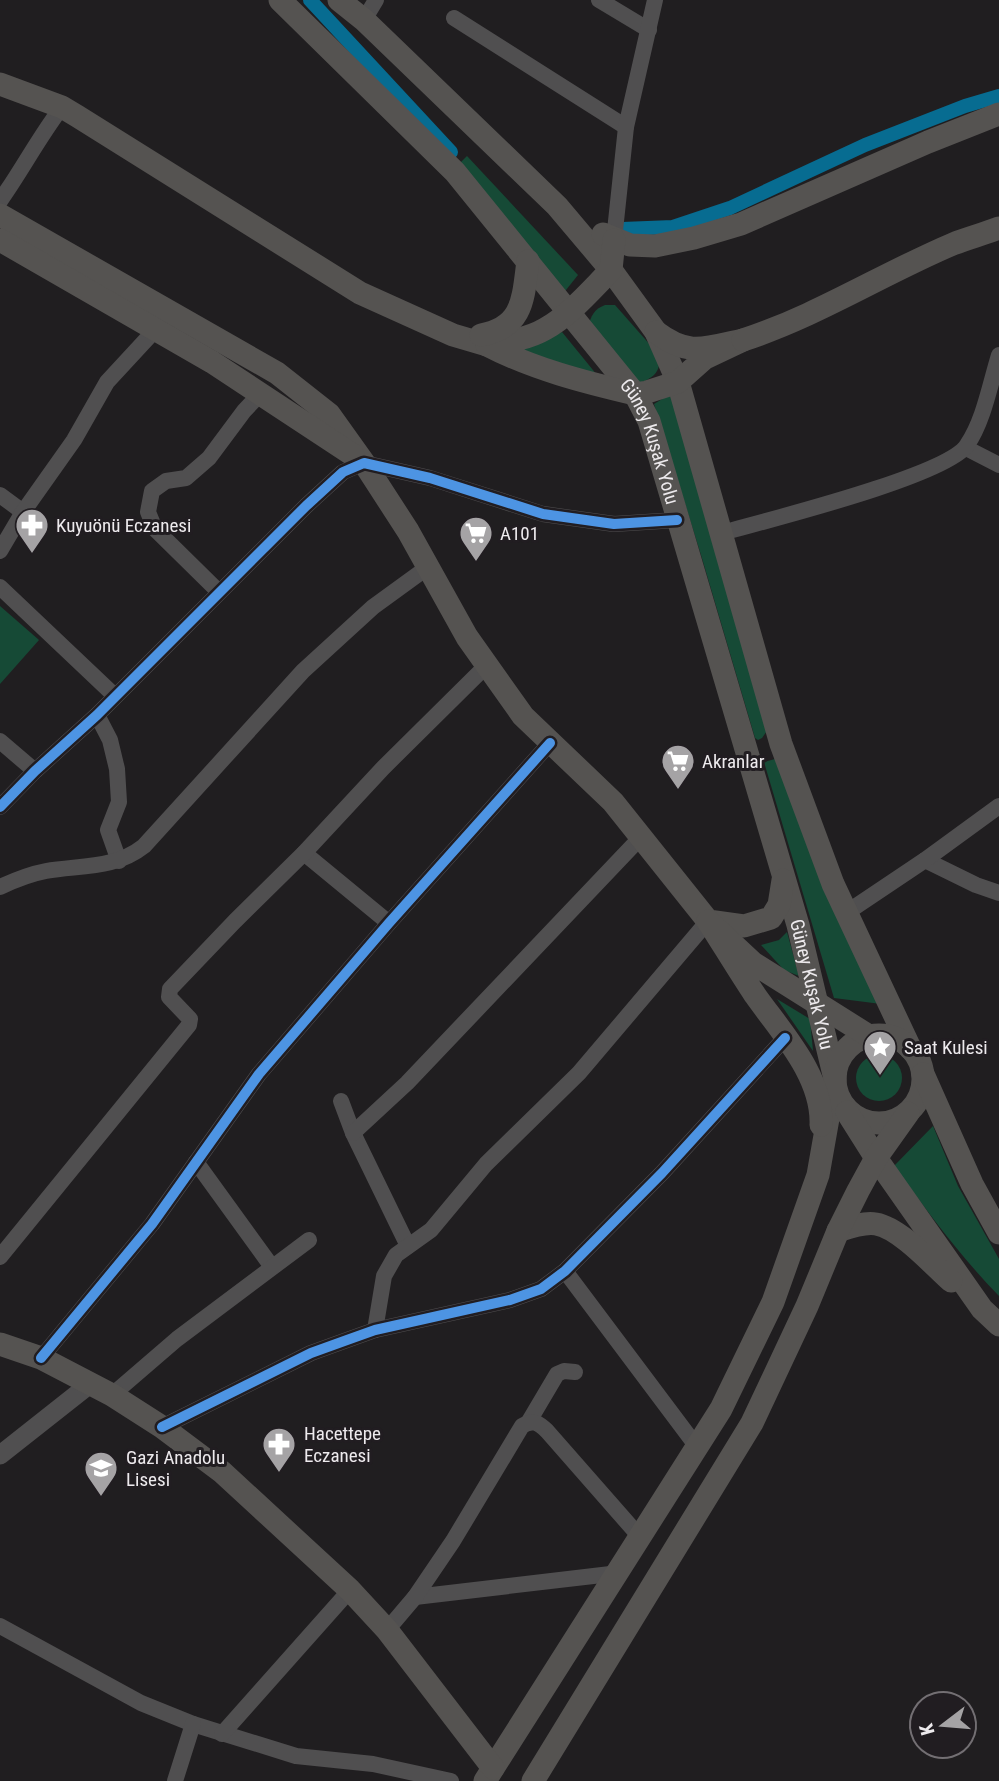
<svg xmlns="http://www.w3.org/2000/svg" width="999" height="1781" viewBox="0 0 999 1781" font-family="'Roboto Condensed',sans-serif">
	<rect width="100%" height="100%" fill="#201e20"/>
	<g fill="#164a36">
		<polygon points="467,156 578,275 562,295 453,170"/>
		<path d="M605,305H615L659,355C661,371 655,377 640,383L588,327C591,316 594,309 605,305Z"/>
		<polygon points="562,332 597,375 512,348 548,338"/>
		<polygon points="672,393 769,728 762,738 758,740 755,738 701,555 654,404"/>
		<polygon points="0,606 39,640 0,684"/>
		<polygon points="775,759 881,1004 834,998 764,762"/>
		<polygon points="787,932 799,976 784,970 761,945 779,940"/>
		<polygon points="777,999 810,1019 813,1051"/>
		<circle cx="879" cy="1078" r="23"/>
		<path d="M933,1126L958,1186L999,1259V1296C960,1256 927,1211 894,1166Z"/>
	</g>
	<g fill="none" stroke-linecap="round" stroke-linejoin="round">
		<g stroke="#076c91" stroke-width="14">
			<polyline points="310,0 451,152"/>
			<polyline points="622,229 673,227 730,208 865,145 965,106 999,96"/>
		</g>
		<g stroke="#504f50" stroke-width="16">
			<polyline points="599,0 649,30"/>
			<polyline points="454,18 626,127"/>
			<polyline points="364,20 376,0"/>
			<path d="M0,201C22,170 39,137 62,107"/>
			<polyline points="614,240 626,127 655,0"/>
			<polyline points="966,448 999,465"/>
			<polyline points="0,495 23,512"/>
			<path d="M722,533C764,521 947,476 967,445C984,420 990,384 999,355"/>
			<polyline points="0,551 23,512 74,440 107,382 156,329"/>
			<polyline points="0,587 115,696"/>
			<polyline points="219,592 155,529 148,512 152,491 166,481 186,478 209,458 244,411 260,394"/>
			<polyline points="97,715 110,740 117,769 119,802 108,830 119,861"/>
			<polyline points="0,741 35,771"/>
			<polyline points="0,807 35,771 97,715 306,506 343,472 364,463 430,478 543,514 614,524 677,520"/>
			<polyline points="304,853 389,923"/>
			<polyline points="925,860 976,885 999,893"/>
			<path d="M0,887C15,880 30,874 46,871C81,865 115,869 144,846L303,671L373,607L428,567"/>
			<polyline points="846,913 925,860 999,806"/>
			<polyline points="341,1101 353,1133 408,1246"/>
			<polyline points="353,1133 407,1083 642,836"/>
			<polyline points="196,1162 272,1267"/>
			<polyline points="0,1257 189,1025 190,1019 169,997 170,989 235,921 304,853 383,768 487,665"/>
			<polyline points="565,1271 697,1447"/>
			<polyline points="375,1330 384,1276 396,1255 431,1230 486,1164 579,1073 708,921"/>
			<polyline points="41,1358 152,1224 259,1074 389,923 550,743"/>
			<polyline points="112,1395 177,1339 309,1240"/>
			<polyline points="528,1423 557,1374 564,1371 575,1372"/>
			<polyline points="162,1427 311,1353 347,1340 375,1330 510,1300 541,1289 565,1271 662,1173 785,1038"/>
			<polyline points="415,1597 619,1573"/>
			<polyline points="0,1626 141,1703 193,1724 296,1756 373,1764 451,1781"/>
			<path d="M387,1630L415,1597L453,1541L522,1426C533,1419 539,1423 547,1431L640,1537"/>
			<polyline points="222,1734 350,1590"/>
			<polyline points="175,1781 193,1724"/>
		</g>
		<polyline stroke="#504f50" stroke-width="19" points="0,1455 90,1384"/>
		<g stroke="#555351" stroke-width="23">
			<path id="s1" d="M280,0L455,172L635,394L649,421L798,925L835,1079L818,1175L773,1302L721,1409L485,1781"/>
			<polyline points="339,0 364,20 557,206 611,270 656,332 678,382 781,744 833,884 910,1048"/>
			<polyline points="0,84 62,107 77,116 360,293 453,335 487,345"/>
			<polyline points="0,215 277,373 329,414 364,463 408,531 467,637 523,716 613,802 708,921 744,926 771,918 779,905 783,880"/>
			<polyline points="603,234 630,245 655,246 694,238 741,224 928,142 999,114"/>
			<polyline points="0,240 212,362 353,455"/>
			<path d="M614,240L611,270C591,290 570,315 545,329C528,339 506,342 487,345C533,369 584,382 635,394L647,392L678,382L705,358L743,340C705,348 689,357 656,332"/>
			<path d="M481,335C524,327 523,298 528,261"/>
			<path d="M743,340C817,316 882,274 953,244C968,238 984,234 999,228"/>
			<circle cx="879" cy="1079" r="44"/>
			<polyline points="923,1074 972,1184 999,1233"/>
			<polyline points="847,1112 876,1158 982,1309 999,1325"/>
			<path d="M821,1125C823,1076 781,1032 755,995C739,971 724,946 708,921L753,963L869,1036"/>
			<path d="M838,1231C850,1227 864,1222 876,1224C900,1228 933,1265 951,1281"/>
			<polyline points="0,1344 41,1358 112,1395 162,1427 222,1472 350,1590 387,1630 493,1768"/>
			<polyline points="533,1781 752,1423 807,1306 838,1231 858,1191 876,1158 908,1113"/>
		</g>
		<defs>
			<g id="cycleway">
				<polyline points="0,807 35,771 97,715 306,506 343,472 364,463 430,478 543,514 614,524 677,520"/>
				<polyline points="41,1358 152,1224 259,1074 389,923 550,743"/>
				<polyline points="162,1427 311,1353 347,1340 375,1330 510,1300 541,1289 565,1271 662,1173 785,1038"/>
			</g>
		</defs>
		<use href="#cycleway" stroke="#211d21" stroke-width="15"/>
		<use href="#cycleway" stroke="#4d94e3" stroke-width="10"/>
	</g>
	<defs>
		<symbol id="pharmacy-pin" viewBox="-11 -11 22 30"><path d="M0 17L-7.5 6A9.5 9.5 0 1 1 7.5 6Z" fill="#a5a3a5" stroke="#211d21"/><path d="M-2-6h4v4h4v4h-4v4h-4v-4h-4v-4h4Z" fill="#fff"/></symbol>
		<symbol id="supermarket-pin" viewBox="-11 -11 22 30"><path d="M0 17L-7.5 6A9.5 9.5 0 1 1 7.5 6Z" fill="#a5a3a5" stroke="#211d21"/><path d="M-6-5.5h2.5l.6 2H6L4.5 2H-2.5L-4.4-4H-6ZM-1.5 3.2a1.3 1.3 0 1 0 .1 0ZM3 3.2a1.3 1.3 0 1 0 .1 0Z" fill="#fff"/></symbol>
		<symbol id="sight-pin" viewBox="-11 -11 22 30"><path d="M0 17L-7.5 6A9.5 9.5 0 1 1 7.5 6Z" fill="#a5a3a5" stroke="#211d21"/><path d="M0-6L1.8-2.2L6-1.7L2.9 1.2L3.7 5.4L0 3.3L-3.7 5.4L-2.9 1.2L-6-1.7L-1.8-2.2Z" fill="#fff"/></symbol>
		<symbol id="school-pin" viewBox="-11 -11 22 30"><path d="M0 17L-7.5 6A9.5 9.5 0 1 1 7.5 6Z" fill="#a5a3a5" stroke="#211d21"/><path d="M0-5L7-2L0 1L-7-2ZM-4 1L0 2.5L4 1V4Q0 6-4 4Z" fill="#fff"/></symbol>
	</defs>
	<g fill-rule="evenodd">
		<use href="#pharmacy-pin" x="13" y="506" width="38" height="52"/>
		<use href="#supermarket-pin" x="457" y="514" width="38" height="52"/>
		<use href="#supermarket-pin" x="659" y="742" width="38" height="52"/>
		<use href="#sight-pin" x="861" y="1028" width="38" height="52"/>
		<use href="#pharmacy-pin" x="260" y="1425" width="38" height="52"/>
		<use href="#school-pin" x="82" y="1449" width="38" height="52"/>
	</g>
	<g text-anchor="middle" stroke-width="6" stroke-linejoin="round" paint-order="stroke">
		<g font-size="19" fill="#edeaed" stroke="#211d21">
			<text dy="7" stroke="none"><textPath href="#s1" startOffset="581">Güney Kuşak Yolu</textPath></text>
			<text dy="7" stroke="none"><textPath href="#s1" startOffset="1148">Güney Kuşak Yolu</textPath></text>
		</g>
		<g font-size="19" fill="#edeaed" stroke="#211d21" text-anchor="start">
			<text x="56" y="532">Kuyuönü Eczanesi</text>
			<text x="500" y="540">A101</text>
			<text x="702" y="768">Akranlar</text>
			<text x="904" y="1054">Saat Kulesi</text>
			<text x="304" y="1440">Hacettepe<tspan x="304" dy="22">Eczanesi</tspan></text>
			<text x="126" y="1464">Gazi Anadolu<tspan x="126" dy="22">Lisesi</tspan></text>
		</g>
	</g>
	<g transform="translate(943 1725) rotate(254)"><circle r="33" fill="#211d21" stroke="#736f73" stroke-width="2"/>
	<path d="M0-5L12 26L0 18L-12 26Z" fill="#a5a3a5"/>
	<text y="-10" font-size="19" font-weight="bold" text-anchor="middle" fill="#edeaed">K</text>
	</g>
</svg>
